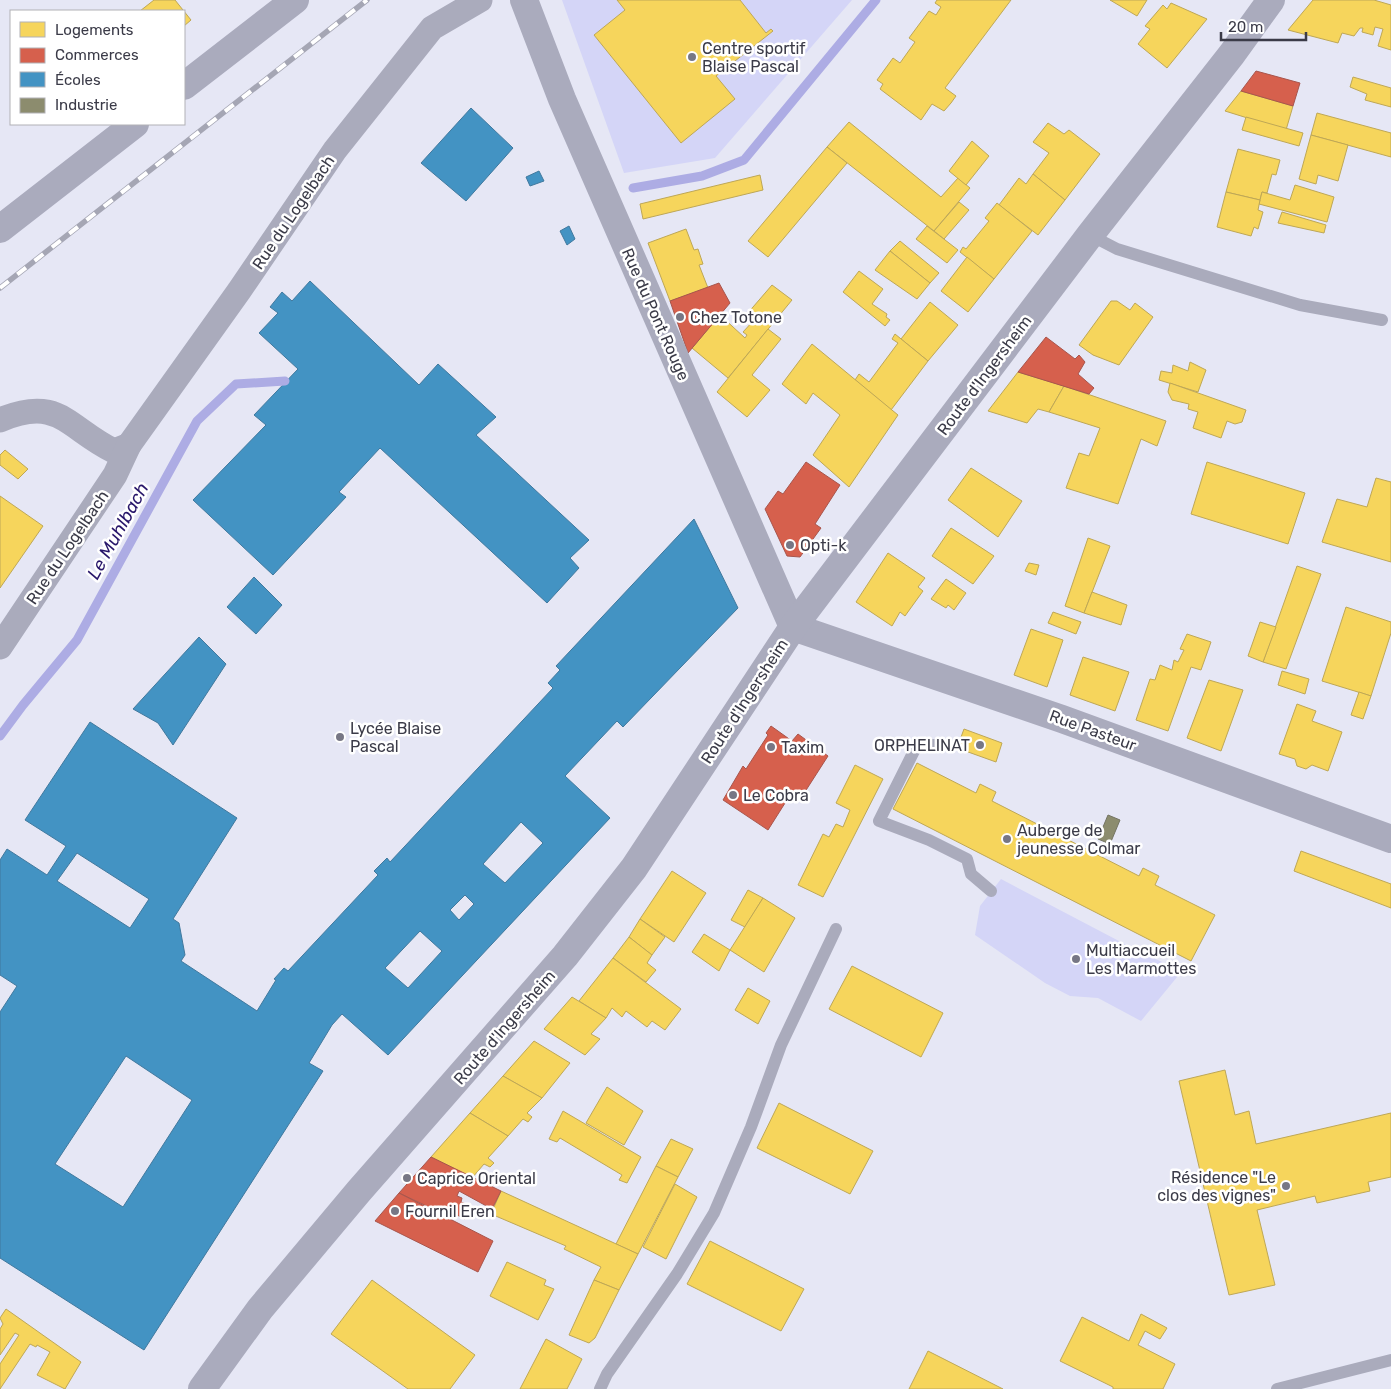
<svg xmlns="http://www.w3.org/2000/svg" width="1391" height="1389" viewBox="0 0 1391 1389" font-family="Rubik,sans-serif">
	<rect width="100%" height="100%" fill="#e6e7f5"/>
	<g fill="#d4d5f7">
		<polygon points="562,0 852,0 715,158 624,173"/>
		<polygon points="1001,879 1138,951 1182,971 1141,1021 1098,998 1070,996 1045,983 975,935 980,906"/>
	</g>
	<g fill="#f6d55c" stroke="#bea756">
		<polygon points="154,0 175,0 191,20 184,26 184,11 140,11"/>
		<polygon points="617,0 740,0 766,33 771,29 773,31 716,76 735,99 681,143 594,35 625,10"/>
		<polygon points="937,0 1011,0 945,88 956,96 951,103 944,111 932,104 921,120 880,89 883,84 877,80 893,58 900,63 915,42 909,38 929,11 936,15 941,7 935,3"/>
		<polygon points="1110,0 1147,0 1137,16"/>
		<polygon points="1313,0 1374,0 1391,5 1391,50 1378,46 1383,29 1375,27 1373,35 1362,32 1363,28 1360,28 1354,36 1342,33 1338,43 1288,30"/>
		<polygon points="1171,3 1207,19 1167,68 1138,44 1150,29 1145,26 1163,5 1167,9"/>
		<polygon points="1353,77 1391,88 1391,107 1365,100 1367,94 1350,87"/>
		<polygon points="1241,91 1293,106 1286,130 1225,111"/>
		<polygon points="1317,113 1391,133 1391,157 1311,135"/>
		<polygon points="1246,117 1303,133 1299,146 1242,130"/>
		<polygon points="849,122 941,197 958,178 970,188 934,231 827,147"/>
		<polygon points="1048,123 1064,134 1069,130 1100,154 1065,200 1033,174 1049,153 1033,142"/>
		<polygon points="1311,135 1348,145 1338,181 1318,175 1316,184 1299,179"/>
		<polygon points="972,141 989,156 966,185 949,171"/>
		<polygon points="827,147 847,163 768,257 748,241"/>
		<polygon points="1238,149 1280,160 1276,175 1272,174 1267,193 1262,192 1260,200 1226,192"/>
		<polygon points="1033,174 1065,200 1038,235 999,205 1019,178 1026,184"/>
		<polygon points="760,175 763,190 643,219 640,204"/>
		<polygon points="1295,185 1334,197 1327,222 1259,204 1262,192 1290,200"/>
		<polygon points="1226,192 1260,200 1258,210 1263,212 1258,229 1254,227 1251,236 1217,227"/>
		<polygon points="959,202 969,210 944,239 934,231"/>
		<polygon points="997,203 1032,231 994,279 960,252 963,247 966,249 989,221 985,218"/>
		<polygon points="1282,212 1326,225 1324,233 1278,223"/>
		<polygon points="927,226 958,250 947,263 916,239"/>
		<polygon points="686,229 694,250 698,249 703,264 699,265 708,288 670,301 648,243"/>
		<polygon points="900,241 939,273 930,283 890,251"/>
		<polygon points="890,251 930,283 917,299 875,270"/>
		<polygon points="967,257 994,279 968,312 941,291"/>
		<polygon points="859,271 883,289 872,304 887,314 886,317 890,320 885,326 843,292"/>
		<polygon points="772,285 792,300 728,378 692,348 720,315 745,338 747,335 743,332 754,320 747,314"/>
		<polygon points="1111,301 1117,301 1130,310 1135,303 1153,317 1119,365 1093,355 1079,345"/>
		<polygon points="930,302 958,325 928,361 901,339"/>
		<polygon points="768,329 781,339 752,375 770,390 747,417 717,392"/>
		<polygon points="895,334 928,361 891,410 855,380 859,374 869,382 898,343 892,339"/>
		<polygon points="812,344 898,415 849,487 813,455 840,415 813,393 806,404 782,384"/>
		<polygon points="1190,362 1206,370 1198,392 1159,380 1161,371 1172,373 1173,365 1188,371"/>
		<polygon points="1018,372 1064,386 1049,412 1038,409 1027,423 988,411"/>
		<polygon points="1170,383 1246,410 1242,422 1235,424 1227,421 1221,438 1193,428 1198,412 1188,409 1189,404 1172,400 1168,392"/>
		<polygon points="1064,386 1166,421 1157,446 1141,439 1118,504 1066,488 1079,453 1089,456 1100,428 1049,412"/>
		<polygon points="5,450 28,469 18,479 0,465 0,455"/>
		<polygon points="1207,462 1305,493 1288,544 1191,514"/>
		<polygon points="971,468 1022,501 998,537 948,500"/>
		<polygon points="1376,478 1391,482 1391,562 1322,542 1337,499 1367,507"/>
		<polygon points="0,496 43,526 0,588"/>
		<polygon points="951,528 994,556 973,584 932,556"/>
		<polygon points="1088,538 1110,546 1084,613 1065,606"/>
		<polygon points="888,553 925,578 918,587 923,591 905,616 900,612 892,626 856,602"/>
		<polygon points="1029,563 1039,565 1036,575 1025,571"/>
		<polygon points="1297,566 1321,574 1286,669 1263,662"/>
		<polygon points="946,579 966,593 954,610 948,605 946,608 931,599"/>
		<polygon points="1092,592 1127,605 1121,625 1084,613"/>
		<polygon points="1346,607 1391,622 1391,633 1371,696 1322,681"/>
		<polygon points="1053,612 1081,622 1076,634 1048,623"/>
		<polygon points="1260,622 1276,627 1263,662 1248,656"/>
		<polygon points="1031,629 1063,640 1047,687 1014,675"/>
		<polygon points="1187,634 1211,642 1201,670 1191,667 1168,731 1136,720 1150,679 1155,680 1160,665 1172,670 1174,660 1178,662 1184,650 1180,649"/>
		<polygon points="1083,657 1129,672 1115,711 1070,695"/>
		<polygon points="1282,671 1309,679 1305,694 1278,685"/>
		<polygon points="1209,680 1243,690 1221,751 1187,738"/>
		<polygon points="1359,692 1371,696 1363,719 1351,715"/>
		<polygon points="1297,704 1316,711 1312,721 1342,732 1328,771 1312,765 1306,769 1297,766 1295,759 1279,754"/>
		<polygon points="964,729 1002,743 996,762 957,748"/>
		<polygon points="917,763 976,793 980,784 996,792 992,801 1139,876 1143,868 1159,876 1155,885 1215,915 1191,961 893,809"/>
		<polygon points="855,765 883,779 823,897 798,885 823,834 829,837 836,824 843,827 850,810 836,803"/>
		<polygon points="1301,851 1391,884 1391,908 1294,871"/>
		<polygon points="672,871 706,893 674,942 640,919"/>
		<polygon points="748,890 763,898 745,927 731,920"/>
		<polygon points="763,898 795,918 764,972 730,950"/>
		<polygon points="640,919 665,937 652,955 629,937"/>
		<polygon points="704,934 730,950 719,971 692,952"/>
		<polygon points="629,937 652,955 647,963 656,970 646,982 613,958"/>
		<polygon points="613,958 681,1009 665,1030 652,1021 647,1027 626,1011 622,1017 612,1008 606,1018 579,1001"/>
		<polygon points="852,966 943,1013 921,1057 829,1009"/>
		<polygon points="748,988 770,1001 758,1024 735,1010"/>
		<polygon points="572,997 606,1018 591,1034 600,1039 585,1055 544,1029"/>
		<polygon points="534,1041 570,1063 542,1098 503,1076"/>
		<polygon points="1225,1070 1235,1115 1249,1111 1256,1144 1391,1113 1391,1177 1368,1182 1370,1191 1317,1203 1315,1196 1257,1210 1275,1285 1229,1295 1179,1081"/>
		<polygon points="503,1076 542,1098 527,1113 532,1117 528,1122 523,1119 508,1136 470,1113"/>
		<polygon points="607,1087 643,1111 624,1145 586,1123"/>
		<polygon points="779,1103 873,1151 850,1194 757,1148"/>
		<polygon points="563,1111 641,1157 627,1183 619,1180 622,1175 560,1138 557,1142 549,1139"/>
		<polygon points="470,1113 508,1136 488,1158 494,1163 490,1167 484,1164 472,1178 431,1157"/>
		<polygon points="671,1139 693,1149 678,1177 656,1166"/>
		<polygon points="656,1166 678,1177 638,1254 616,1244"/>
		<polygon points="675,1184 697,1197 666,1259 643,1247"/>
		<polygon points="501,1191 638,1254 619,1290 594,1280 601,1267 564,1249 566,1246 491,1214"/>
		<polygon points="710,1241 804,1289 781,1331 687,1284"/>
		<polygon points="507,1262 546,1280 544,1285 554,1289 538,1320 490,1296"/>
		<polygon points="372,1280 475,1355 450,1389 408,1389 331,1334"/>
		<polygon points="594,1280 619,1290 595,1338 589,1343 569,1335"/>
		<polygon points="6,1309 81,1362 65,1389 37,1375 50,1352 37,1345 36,1347 30,1344 0,1389 0,1364 19,1335 15,1333 0,1355 0,1329 3,1324 0,1318"/>
		<polygon points="1141,1314 1167,1328 1160,1339 1145,1331 1138,1345 1175,1364 1163,1389 1113,1389 1113,1387 1060,1361 1082,1317 1129,1341"/>
		<polygon points="546,1339 582,1359 567,1389 520,1389"/>
		<polygon points="928,1351 1003,1389 909,1389"/>
	</g>
	<g fill="#d6604d" stroke="#a8554c">
		<polygon points="1256,71 1300,83 1293,106 1241,91"/>
		<polygon points="719,283 730,303 688,353 670,301"/>
		<polygon points="1046,337 1075,359 1079,355 1085,362 1078,374 1094,388 1089,394 1018,372"/>
		<polygon points="806,462 840,485 815,524 821,528 800,557 787,556 765,509 778,491 783,494"/>
		<polygon points="771,726 792,741 798,734 828,756 801,798 792,792 768,830 723,800 743,766 746,769 768,735 766,733"/>
		<polygon points="431,1157 501,1191 492,1209 459,1191 457,1196 462,1198 461,1202 471,1206 465,1219 439,1206 437,1211 399,1193"/>
		<polygon points="399,1193 493,1241 478,1272 375,1221"/>
	</g>
	<g fill="#4393c3" stroke="#41799e" fill-rule="evenodd">
		<polygon points="471,108 513,148 466,201 421,163"/>
		<polygon points="539,171 544,181 530,186 526,177"/>
		<polygon points="569,226 575,239 567,245 560,231"/>
		<polygon points="310,281 419,385 438,364 496,417 476,435 589,540 570,558 579,568 547,603 380,448 339,492 346,497 273,575 193,500 266,425 254,415 298,369 259,333 278,313 270,307 282,292 292,301"/>
		<path d="M694,519L738,608L623,727L617,721L565,776L610,818L388,1055L342,1014L332,1025L309,1063L323,1071L144,1350L0,1258V1012L17,986L0,975V860L7,849L47,875L66,846L25,820L90,722L237,818L173,919L179,923L185,955L181,961L257,1011L276,980L274,979L284,968L288,971L378,875L374,871L387,858L390,862L553,688L548,683L560,670L556,666ZM521,822L543,843L505,883L483,864ZM77,853L149,899L130,928L57,881ZM465,895L474,904L459,920L450,910ZM420,931L442,951L408,988L385,968ZM126,1056L192,1100L123,1207L55,1164Z"/>
		<polygon points="254,577 282,605 256,634 227,607"/>
		<polygon points="199,637 226,664 173,745 158,723 133,709"/>
	</g>
	<polygon fill="#8c8c6e" stroke="#747463" points="1108,815 1120,820 1110,844 1098,839"/>
	<g fill="none" stroke-linecap="round" stroke-linejoin="round">
		<g stroke="#adace4" stroke-width="9">
			<polyline points="633,188 702,176 744,160 876,0"/>
			<polyline points="0,736 23,705 77,640 197,421 236,384 285,381"/>
		</g>
		<g stroke="#aaabbc" stroke-width="12">
			<polyline points="1090,235 1117,249 1300,305 1382,320"/>
			<polyline points="941,745 917,745 879,821 929,840 967,859 971,874 991,891"/>
			<polyline points="600,1389 607,1374 677,1274 714,1213 751,1127 781,1045 836,929"/>
			<polyline points="1277,1389 1391,1360"/>
		</g>
		<g stroke="#aaabbc" stroke-width="25">
			<path d="M0,420C59,395 67,428 114,451L129,445"/>
			<polyline points="0,647 115,475 129,445 239,291 335,150 432,28 480,0"/>
		</g>
		<g stroke="#aaabbd" stroke-width="28">
			<polyline points="524,0 562,99 793,627"/>
			<polyline points="184,86 295,0"/>
			<polyline points="0,229 135,124"/>
			<polyline points="793,627 1062,719 1391,839"/>
			<polyline points="202,1389 260,1309 359,1191 565,956 634,868 793,627 1090,235 1232,54 1271,0"/>
		</g>
		<defs>
			<polyline id="rail" points="0,288 367,0"/>
		</defs>
		<use href="#rail" stroke="#a5a6b4" stroke-width="5.5"/>
		<use href="#rail" stroke="#fff" stroke-width="4" stroke-dasharray="11" stroke-linecap="butt"/>
	</g>
	<g fill="#777785" stroke="#fff" stroke-width="2">
		<circle cx="692" cy="57" r="5"/>
		<circle cx="680" cy="317" r="5"/>
		<circle cx="790" cy="545" r="5"/>
		<circle cx="340" cy="737" r="5"/>
		<circle cx="980" cy="745" r="5"/>
		<circle cx="771" cy="747" r="5"/>
		<circle cx="733" cy="795" r="5"/>
		<circle cx="1007" cy="839" r="5"/>
		<circle cx="1076" cy="959" r="5"/>
		<circle cx="407" cy="1178" r="5"/>
		<circle cx="1286" cy="1186" r="5"/>
		<circle cx="395" cy="1211" r="5"/>
	</g>
	<g text-anchor="middle" stroke-width="5" stroke-linejoin="round" paint-order="stroke">
		<g font-size="16" fill="#3b3b48" stroke="#fff" text-anchor="start">
			<text x="702" y="54">Centre sportif<tspan x="702" dy="18">Blaise Pascal</tspan></text>
			<text x="690" y="323">Chez Totone</text>
			<text x="800" y="551">Opti-k</text>
			<text x="350" y="734">Lycée Blaise<tspan x="350" dy="18">Pascal</tspan></text>
			<text x="970" y="751" text-anchor="end">ORPHELINAT</text>
			<text x="781" y="753">Taxim</text>
			<text x="743" y="801">Le Cobra</text>
			<text x="1017" y="836">Auberge de<tspan x="1017" dy="18">jeunesse Colmar</tspan></text>
			<text x="1086" y="956">Multiaccueil<tspan x="1086" dy="18">Les Marmottes</tspan></text>
			<text x="1276" y="1183" text-anchor="end">Résidence "Le<tspan x="1276" dy="18">clos des vignes"</tspan></text>
			<text x="417" y="1184">Caprice Oriental</text>
			<text x="405" y="1217">Fournil Eren</text>
		</g>
		<g font-size="16" fill="#3b3b48" stroke="#fff">
			<text transform="translate(293 212) rotate(-56)" y="6">Rue du Logelbach</text>
			<text transform="translate(656 314) rotate(66)" y="6">Rue du Pont Rouge</text>
			<text transform="translate(984 375) rotate(-53)" y="6">Route d'Ingersheim</text>
			<text transform="translate(67 547) rotate(-56)" y="6">Rue du Logelbach</text>
			<text transform="translate(744 701) rotate(-57)" y="6">Route d'Ingersheim</text>
			<text transform="translate(1093 730) rotate(20)" y="6">Rue Pasteur</text>
			<text transform="translate(504 1027) rotate(-49)" y="6">Route d'Ingersheim</text>
		</g>
		<g font-size="18" font-style="italic" fill="#28166a" stroke="#fff">
			<text transform="translate(118 531) rotate(-61)" y="6">Le Muhlbach</text>
		</g>
	</g>
	<rect x="10" y="10" width="175" height="115" fill="#ffffff" stroke="#b1b1b6"/>
	<rect x="20" y="22" width="25" height="15" fill="#f6d55c" stroke="#b1b1b6"/>
	<text x="55" y="35" font-size="15" fill="#3b3b48">Logements</text>
	<rect x="20" y="48" width="25" height="15" fill="#d6604d" stroke="#b1b1b6"/>
	<text x="55" y="60" font-size="15" fill="#3b3b48">Commerces</text>
	<rect x="20" y="72" width="25" height="15" fill="#4393c3" stroke="#b1b1b6"/>
	<text x="55" y="85" font-size="15" fill="#3b3b48">Écoles</text>
	<rect x="20" y="98" width="25" height="15" fill="#8c8c6e" stroke="#b1b1b6"/>
	<text x="55" y="110" font-size="15" fill="#3b3b48">Industrie</text>
	<path d="M1221 32v8h85v-8" fill="none" stroke="#3b3b48" stroke-width="2.5"/>
	<text x="1228" y="32" font-size="15" fill="#3b3b48" stroke="#ffffff" stroke-width="4" paint-order="stroke">20 m</text>
</svg>
